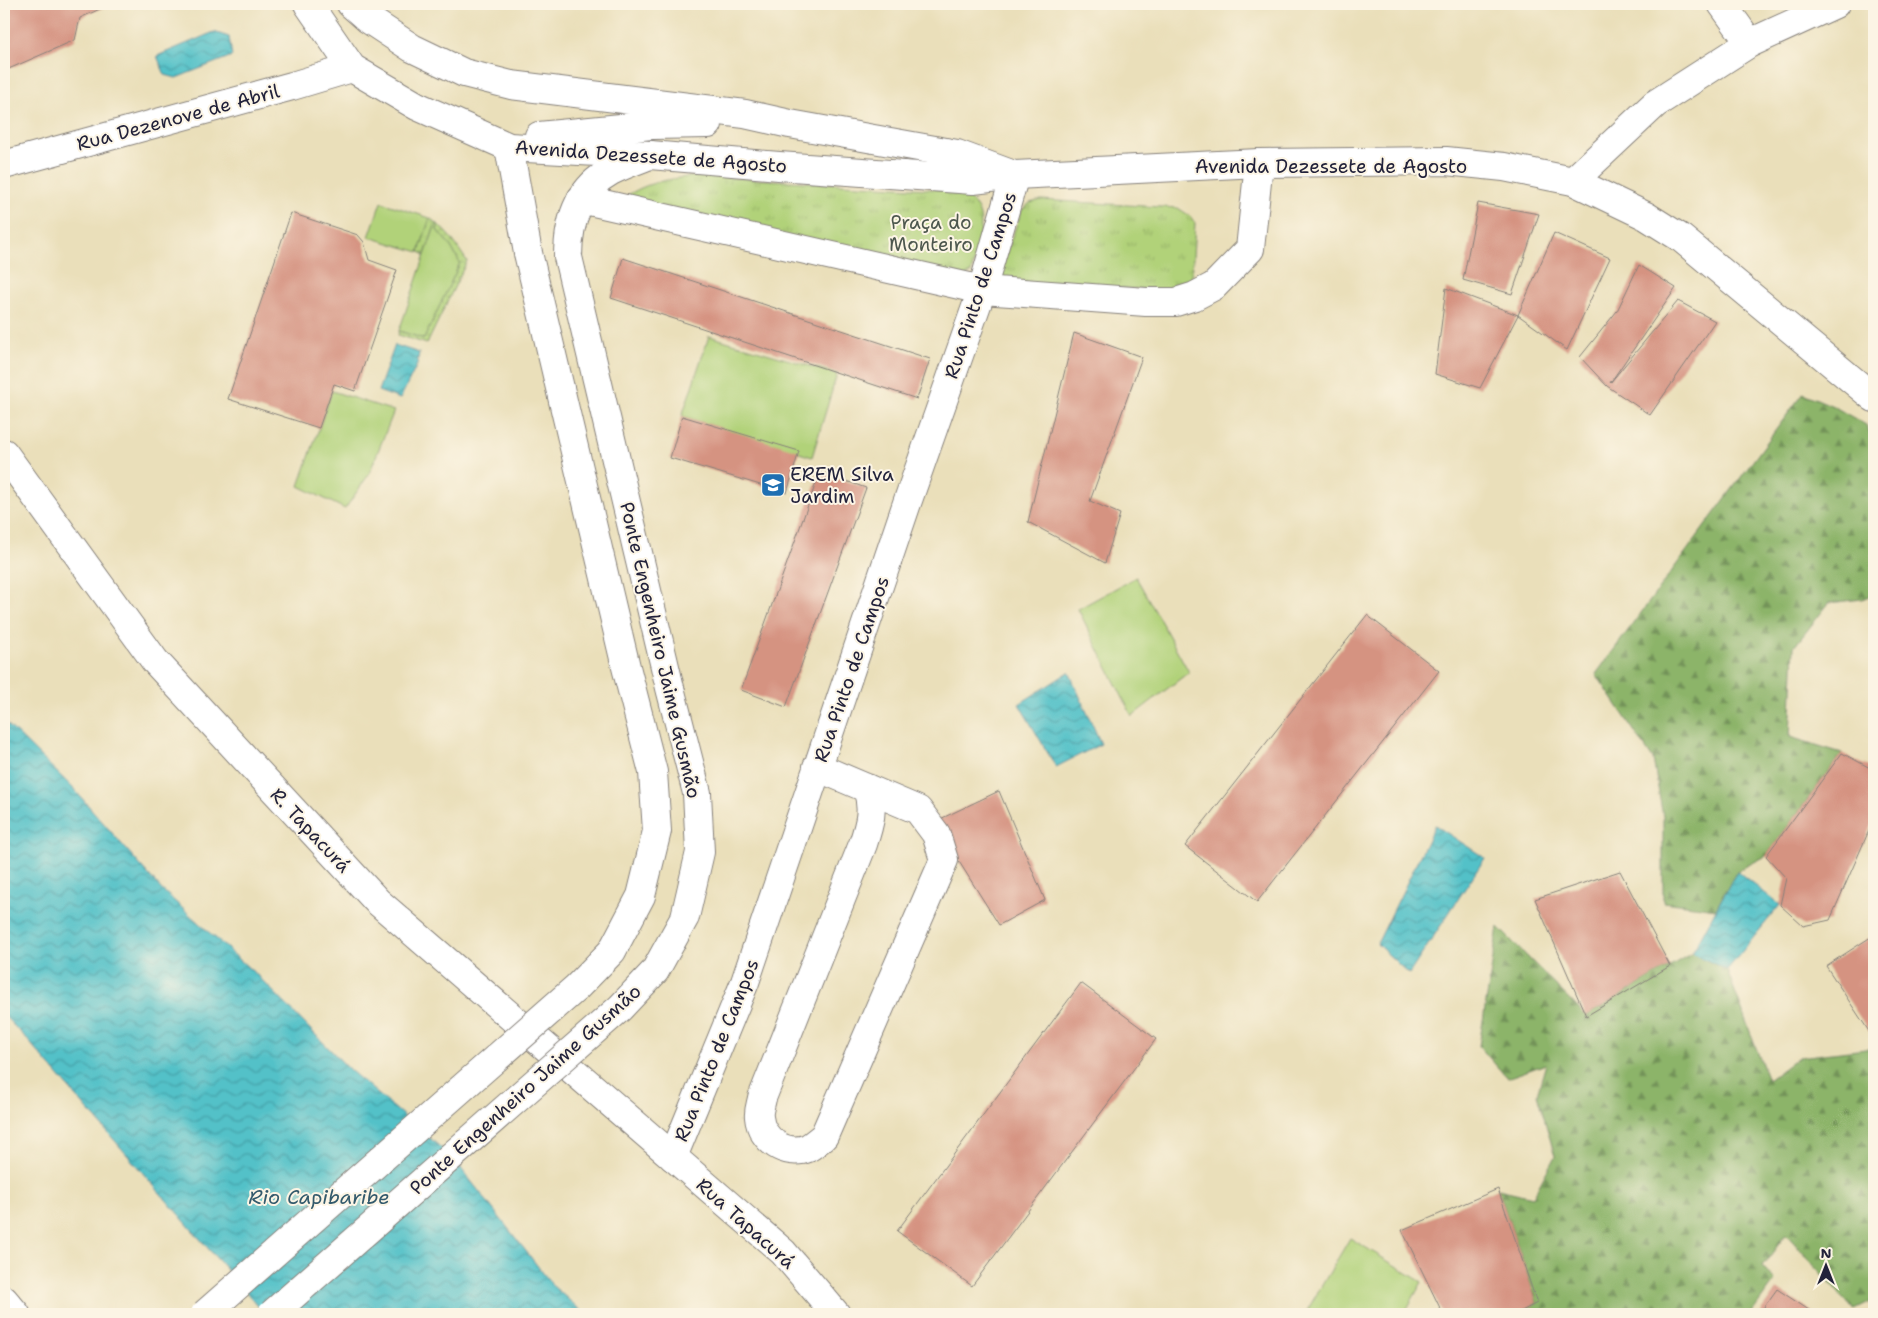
<svg xmlns="http://www.w3.org/2000/svg" width="1878" height="1318" viewBox="0 0 1878 1318" font-family="'Shantell Sans',sans-serif">
	<defs>
		<pattern id="forest-firs" width="22" height="20" patternUnits="userSpaceOnUse" patternTransform="scale(1.25)"><rect width="22" height="20" fill="#8cb469"/><path d="M5 1l3.5 6h-7zM16 11l3.5 6h-7z" fill="#729258"/></pattern>
		<pattern id="park-tufts" width="24" height="20" patternUnits="userSpaceOnUse" patternTransform="scale(1.25)"><rect width="24" height="20" fill="#b1d279"/><path d="M3 7l-1-3M5 7V3M7 7l1-3M15 17l-1-3M17 17v-4M19 17l1-3" fill="none" stroke="#98b46a"/></pattern>
		<pattern id="garden-dots" width="8" height="8" patternUnits="userSpaceOnUse" patternTransform="scale(1.25)"><rect width="8" height="8" fill="#b1d279"/><path d="M2 2h.1M6 6h.1" fill="none" stroke="#98b46a" stroke-width="1.8" stroke-linecap="round"/></pattern>
		<pattern id="water-waves" width="16" height="10" patternUnits="userSpaceOnUse" patternTransform="scale(1.25)"><rect width="16" height="10" fill="#53c1c8"/><path d="M0 5q4-4 8 0t8 0" fill="none" stroke="#449ca4"/></pattern>
	</defs>
	<rect width="100%" height="100%" fill="#fcf5e5"/>
	<filter id="ink" filterUnits="userSpaceOnUse"><feTurbulence type="fractalNoise" baseFrequency=".02" numOctaves="2"/><feDisplacementMap in="SourceGraphic" scale="10" xChannelSelector="R" yChannelSelector="G"/><feConvolveMatrix kernelMatrix="1 2 1 2 8 2 1 2 1" color-interpolation-filters="sRGB"/></filter>
	<filter id="wash" filterUnits="userSpaceOnUse"><feTurbulence type="fractalNoise" baseFrequency=".0096" numOctaves="4" result="noise"/><feDisplacementMap in="SourceGraphic" scale="20" xChannelSelector="R" yChannelSelector="G"/><feGaussianBlur stdDeviation="1.12" result="paint"/><feColorMatrix in="noise" values="0 0 0 0 0 0 0 0 0 0 0 0 0 0 0 0 0 1.4 0 .05"/><feComposite in="paint" operator="in"/></filter>
	<g filter="url(#wash)">
		<rect width="100%" height="100%" fill="#eadfba"/>
		<g fill="#b1d279" stroke="#6a7a5a">
			<polygon points="381,202 430,218 419,252 369,237"/>
			<polygon points="436,223 438,224 437,230 450,245 460,263 424,339 399,331"/>
			<polygon points="709,336 837,374 812,457 682,416"/>
			<polygon points="332,391 394,411 369,474 345,509 299,486"/>
			<polygon points="1136,577 1189,672 1132,716 1078,609"/>
			<polygon points="1350,1238 1422,1282 1404,1314 1305,1314"/>
		</g>
		<g fill="url(#forest-firs)" stroke="#576b52">
			<polygon points="1803,393 1833,406 1866,425 1874,441 1874,594 1862,599 1829,603 1794,647 1790,737 1842,753 1766,856 1737,871 1716,909 1663,902 1663,817 1653,759 1596,674"/>
			<polygon points="1498,927 1586,1016 1692,953 1727,970 1768,1080 1799,1057 1874,1048 1874,1300 1854,1310 1786,1234 1762,1267 1775,1281 1751,1314 1717,1314 1712,1310 1709,1314 1516,1314 1537,1303 1498,1189 1533,1197 1555,1156 1537,1094 1546,1064 1507,1078 1479,1046"/>
		</g>
		<g fill="url(#park-tufts)" stroke="#6a7a5a">
			<path d="M699,176L947,190C996,200 980,237 971,273L952,283L612,207C640,183 663,179 699,176Z"/>
			<polygon points="1041,200 1178,208 1190,216 1195,223 1191,291 1001,283 998,275 1022,210 1030,203"/>
		</g>
		<g fill="url(#garden-dots)" stroke="#6a7a5a">
			<polygon points="430,218 436,223 424,257 424,254 419,252"/>
			<polygon points="438,224 452,239 467,261 427,344 398,335 399,331 424,339 460,263 450,245 437,230"/>
		</g>
		<g fill="url(#water-waves)" stroke="#3a7282">
			<polygon points="214,32 229,37 232,56 176,78 165,75 157,56"/>
			<polygon points="395,345 419,353 417,365 400,399 378,391"/>
			<polygon points="1069,672 1101,744 1056,767 1019,704"/>
			<polygon points="4,721 72,787 161,889 260,978 351,1071 453,1158 554,1287 585,1314 265,1314 25,1037 4,1016"/>
			<polygon points="1435,825 1485,858 1409,974 1377,944"/>
			<polygon points="1737,871 1780,905 1727,970 1692,953"/>
		</g>
		<g id="blocks">
			<g fill="#d59381">
				<polygon points="4,4 111,4 80,18 75,40 4,71"/>
				<polygon points="1478,203 1539,214 1512,294 1463,280"/>
				<polygon points="291,213 358,235 364,242 369,260 397,270 355,391 334,384 319,428 228,399"/>
				<polygon points="1554,233 1610,258 1567,350 1518,315"/>
				<polygon points="623,258 930,359 917,399 611,298"/>
				<polygon points="1639,265 1676,288 1610,383 1678,301 1715,321 1650,415 1607,386 1580,357 1617,311"/>
				<polygon points="1446,288 1518,315 1480,388 1435,374"/>
				<polygon points="1074,333 1142,357 1090,501 1120,514 1105,563 1028,522"/>
				<polygon points="682,416 799,451 787,493 670,458"/>
				<polygon points="820,472 866,488 786,707 741,690"/>
				<polygon points="1367,615 1439,671 1257,902 1185,846"/>
				<polygon points="1842,753 1874,770 1874,819 1830,920 1803,926 1780,905 1786,878 1766,856"/>
				<polygon points="999,791 1045,900 999,925 934,822"/>
				<polygon points="1620,871 1670,966 1586,1016 1535,899"/>
				<polygon points="1874,935 1874,1039 1826,966"/>
				<polygon points="1081,983 1156,1039 972,1286 897,1231"/>
				<polygon points="1498,1189 1537,1303 1516,1314 1443,1314 1402,1230"/>
				<polygon points="1777,1289 1815,1314 1759,1314"/>
			</g>
		</g>
	</g>
	<g filter="url(#ink)">
		<use href="#blocks" fill-opacity="0" stroke="#86807a" stroke-width="1"/>
		<g fill="none" stroke-linecap="round" stroke-linejoin="round">
			<defs>
				<g id="minor">
					<polyline points="1722,4 1750,43"/>
					<polyline points="509,147 528,253"/>
					<polyline points="4,165 292,86 352,68"/>
					<polyline points="581,199 982,290 1146,302 1176,302 1195,296 1214,286 1250,249 1259,163"/>
					<path d="M568,257C568,222 578,189 611,171C623,165 637,160 650,155"/>
					<polyline points="4,453 155,661 377,901 783,1252 836,1314"/>
					<path d="M817,767L918,810L936,834L944,860L824,1136C819,1140 813,1145 808,1148C786,1157 761,1140 759,1117C758,1111 761,1104 762,1098L863,844C870,823 874,809 867,788"/>
					<polyline points="673,1157 745,982 907,503 982,290 1015,175"/>
					<polyline points="4,1300 16,1314"/>
				</g>
				<g id="major">
					<polyline points="308,4 352,68 417,106 509,147 650,155 779,166 973,180 1015,175 1259,163 1446,161 1504,167 1573,181 1646,216 1681,238 1874,398"/>
					<polyline points="351,4 368,19 412,48 464,73 511,85 745,114 790,124 957,154 1011,174"/>
					<polyline points="539,136 652,125 708,124"/>
					<polyline points="1573,181 1655,104 1750,43 1835,4"/>
				</g>
			</defs>
			<use href="#minor" stroke="#86807a" stroke-width="30"/>
			<use href="#major" stroke="#86807a" stroke-width="30"/>
			<use href="#minor" stroke="#fff" stroke-width="28"/>
			<use href="#major" stroke="#fff" stroke-width="28"/>
			<defs>
				<g id="minor-bridge">
					<polyline points="205,1314 577,987 612,951 641,896 657,831 653,772 626,667 528,253"/>
					<polyline points="272,1314 620,1008 655,971 685,917 700,852 697,793 670,688 568,257"/>
				</g>
			</defs>
			<use href="#minor-bridge" stroke="#86807a" stroke-width="30" stroke-linecap="butt"/>
			<use href="#minor-bridge" stroke="#fff" stroke-width="28"/>
		</g>
	</g>
	<defs>
		<symbol id="school-square" viewBox="-11 -11 22 22"><rect x="-9" y="-9" width="18" height="18" rx="4" fill="#1f6fb2" stroke="#fcf5e5"/><path d="M0-5L7-2L0 1L-7-2ZM-4 1L0 2.5L4 1V4Q0 6-4 4Z" fill="#fff"/></symbol>
	</defs>
	<g fill-rule="evenodd">
		<use href="#school-square" x="759" y="471" width="28" height="28"/>
	</g>
	<g text-anchor="middle" stroke-width="4" stroke-linejoin="round" paint-order="stroke">
		<g font-size="19" fill="#22223b" stroke="#fcf5e5">
			<text transform="translate(178 117) rotate(-15)" y="7">Rua Dezenove de Abril</text>
			<text transform="translate(651 156) rotate(4)" y="7">Avenida Dezessete de Agosto</text>
			<text x="1331" y="173">Avenida Dezessete de Agosto</text>
			<text transform="translate(980 285) rotate(-72)" y="7">Rua Pinto de Campos</text>
			<text transform="translate(661 650) rotate(77)" y="7">Ponte Engenheiro Jaime Gusmão</text>
			<text transform="translate(851 669) rotate(-71)" y="7">Rua Pinto de Campos</text>
			<text transform="translate(311 830) rotate(47)" y="7">R. Tapacurá</text>
			<text transform="translate(716 1050) rotate(-68)" y="7">Rua Pinto de Campos</text>
			<text transform="translate(525 1089) rotate(-42)" y="7">Ponte Engenheiro Jaime Gusmão</text>
			<text transform="translate(746 1223) rotate(42)" y="7">Rua Tapacurá</text>
		</g>
		<g font-size="19" fill="#4d574e" stroke="#fcf5e5">
			<text x="931" y="229">Praça do<tspan x="931" dy="22">Monteiro</tspan></text>
		</g>
		<g font-size="19" fill="#22223b" stroke="#fcf5e5" text-anchor="start">
			<text x="790" y="481">EREM Silva<tspan x="790" dy="22">Jardim</tspan></text>
		</g>
		<g font-size="20" font-style="italic" fill="#335a6c" stroke="#fcf5e5">
			<text x="319" y="1204">Rio Capibaribe</text>
		</g>
	</g>
	<rect width="1878" height="1318" fill="none" stroke="#fcf5e5" stroke-width="20"/>
	<g transform="translate(1826 1266)" stroke="#fcf5e5" stroke-width="4" paint-order="stroke">
	<path d="M0-4L9 19L0 12L-9 19Z" fill="#22223b"/>
	<text y="-8" font-size="14" font-weight="bold" text-anchor="middle" fill="#22223b">N</text>
	</g>
</svg>
